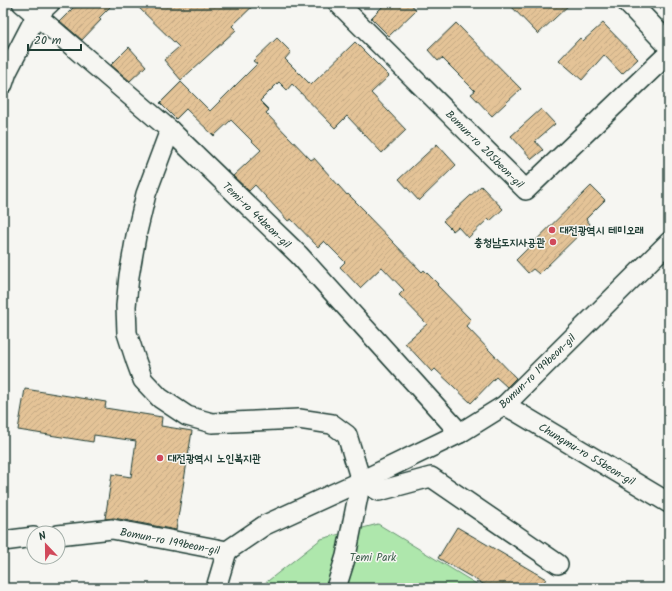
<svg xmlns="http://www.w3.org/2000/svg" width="672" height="591" viewBox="0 0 672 591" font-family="Kalam,'Poor Story',sans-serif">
	<defs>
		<pattern id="building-hatch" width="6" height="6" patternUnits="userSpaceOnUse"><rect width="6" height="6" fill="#e4c397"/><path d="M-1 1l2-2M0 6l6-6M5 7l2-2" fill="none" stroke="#c3a883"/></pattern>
	</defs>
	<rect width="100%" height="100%" fill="#f6f6f2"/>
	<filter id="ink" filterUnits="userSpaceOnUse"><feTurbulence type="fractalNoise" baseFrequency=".025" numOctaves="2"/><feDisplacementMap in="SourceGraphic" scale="8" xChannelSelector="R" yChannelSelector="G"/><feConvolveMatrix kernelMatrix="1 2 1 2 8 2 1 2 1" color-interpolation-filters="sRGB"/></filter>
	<g filter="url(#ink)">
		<polygon fill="#aee7ac" stroke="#669270" points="378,524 483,588 259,588 321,539"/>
		<g fill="url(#building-hatch)" stroke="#1f3d34">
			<polygon points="78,3 114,3 99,18 101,20 82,40 60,21"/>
			<polygon points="134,3 256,3 232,26 236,30 181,80 164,60 179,47"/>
			<polygon points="386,3 410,3 416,10 389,36 371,18"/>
			<polygon points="508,3 571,3 538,34"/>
			<polygon points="456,23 521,89 492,116 471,94 475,91 442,58 438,61 428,50"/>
			<polygon points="603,23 638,59 622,74 604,55 582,80 559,60 580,38 583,41"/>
			<polygon points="277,38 291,52 285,59 311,85 355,42 389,76 371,93 406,130 382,153 347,116 335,128 292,84 287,90 279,82 260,101 269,110 266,113 311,160 314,158 347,195 348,194 365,211 364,212 422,272 424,270 438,284 437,285 471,320 466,326 516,378 507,387 496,377 471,403 435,369 432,372 405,343 427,324 399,295 404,290 382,267 360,288 340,267 345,262 324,241 318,247 291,219 288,221 255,185 249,191 233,176 261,150 231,120 214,136 186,109 176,119 160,103 181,82 210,111 257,64 253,61"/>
			<polygon points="129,47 146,66 130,81 111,65"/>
			<polygon points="541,109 555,124 535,141 543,150 532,159 511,136"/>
			<polygon points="437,144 456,165 419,201 399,179"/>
			<polygon points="481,186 503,209 490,221 488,219 468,238 458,227 453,231 443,221"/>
			<polygon points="591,186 605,200 586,219 590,224 539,274 533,269 528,273 516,260"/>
			<polygon points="25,389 106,402 105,408 162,417 161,426 192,431 176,530 114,518 105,519 112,474 131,477 136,441 94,435 93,442 18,430"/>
			<polygon points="457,527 546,579 540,588 490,588 438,558"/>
		</g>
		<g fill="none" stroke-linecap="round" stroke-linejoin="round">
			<defs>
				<g id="minor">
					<polyline points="22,3 170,130 299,255 460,433"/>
					<polyline points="338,3 526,190 669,53"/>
					<polyline points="3,84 7,72 36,16 50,3"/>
					<polyline points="170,130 146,194 136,236 129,276 126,306 127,333 136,361 143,380 160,398 187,416 212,423 299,419 332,424 347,435 361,481 346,556 336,588"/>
					<polyline points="505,405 669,503"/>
					<polyline points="361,481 379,491 431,477 558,564"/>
					<polyline points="58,535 112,529 227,551 265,525 361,481 460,433 505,405 669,242"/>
					<polyline points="3,541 34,537"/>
					<polyline points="216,588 227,551"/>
				</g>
				<polyline id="major" points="629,3 669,45"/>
			</defs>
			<use href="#minor" stroke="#1f3d34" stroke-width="22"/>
			<use href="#major" stroke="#1f3d34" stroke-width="25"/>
			<use href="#minor" stroke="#f6f6f2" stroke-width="19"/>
			<use href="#major" stroke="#f6f6f2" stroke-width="22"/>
		</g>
	</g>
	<g fill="#d1495b" stroke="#f6f6f2" stroke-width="1.5">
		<circle cx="552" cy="230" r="4"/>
		<circle cx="553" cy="242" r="4"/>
		<circle cx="160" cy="458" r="4"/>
	</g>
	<g text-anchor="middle" stroke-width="3" stroke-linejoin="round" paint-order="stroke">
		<g font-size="11" fill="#1f3d34" stroke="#f6f6f2">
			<text transform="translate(485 149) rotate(45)" y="4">Bomun-ro 205beon-gil</text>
			<text transform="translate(257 215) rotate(44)" y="4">Temi-ro 44beon-gil</text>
			<text transform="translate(537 371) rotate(-44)" y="4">Bomun-ro 199beon-gil</text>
			<text transform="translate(587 454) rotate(31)" y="4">Chungmu-ro 55beon-gil</text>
			<text transform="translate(170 541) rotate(11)" y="4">Bomun-ro 199beon-gil</text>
		</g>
		<g font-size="11" font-weight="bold" fill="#1f3d34" stroke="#f6f6f2" text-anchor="start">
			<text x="560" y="234">대전광역시 테미오래</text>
			<text x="545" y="246" text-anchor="end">충청남도지사공관</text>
			<text x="168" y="462">대전광역시 노인복지관</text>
		</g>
		<g font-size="11" fill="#3c5f4c" stroke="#f6f6f2">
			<text x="373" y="561">Temi Park</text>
		</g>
	</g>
	<rect width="672" height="591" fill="none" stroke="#f6f6f2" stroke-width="16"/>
	<rect x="8" y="8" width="656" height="575" fill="none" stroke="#1f3d34" stroke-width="1.5" filter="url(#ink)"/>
	<g transform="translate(46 545) rotate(338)"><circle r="19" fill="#f6f6f2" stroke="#a0aca6"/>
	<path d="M0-3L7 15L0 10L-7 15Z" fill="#d1495b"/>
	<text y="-6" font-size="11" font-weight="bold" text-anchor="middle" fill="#1f3d34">N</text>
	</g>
	<path d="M28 44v6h53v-6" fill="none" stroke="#1f3d34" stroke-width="2"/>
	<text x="34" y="44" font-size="12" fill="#1f3d34" stroke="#f6f6f2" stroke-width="3" paint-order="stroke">20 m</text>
</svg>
